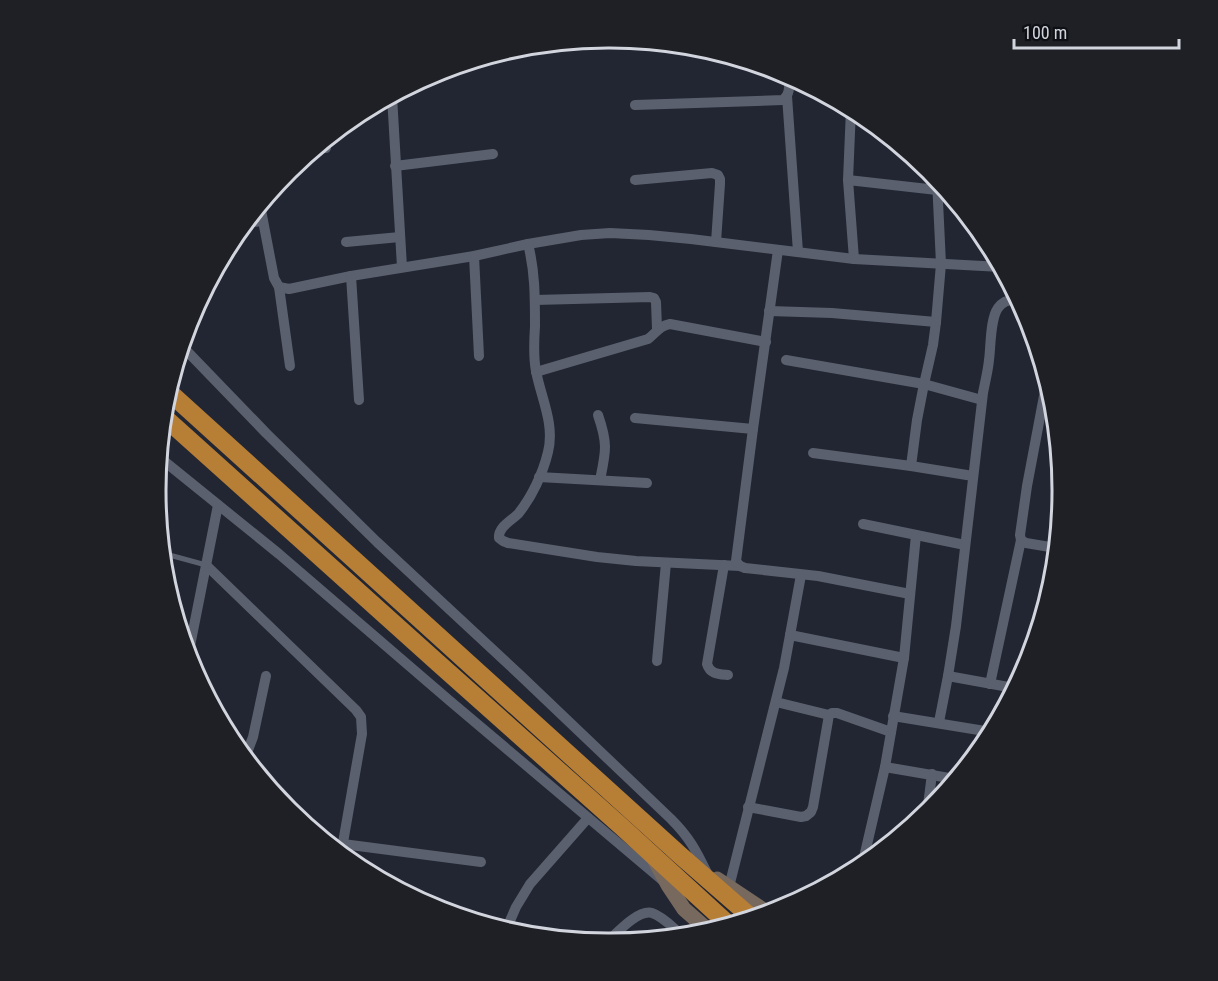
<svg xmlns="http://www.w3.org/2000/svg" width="1218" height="981" viewBox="0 0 1218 981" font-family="'Roboto Condensed',sans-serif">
	<rect width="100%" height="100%" fill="#222633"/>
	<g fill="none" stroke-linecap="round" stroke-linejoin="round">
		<polyline stroke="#5b606e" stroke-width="5" points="162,553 206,565"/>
		<g stroke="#5b606e" stroke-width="10">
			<polyline points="392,96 402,267"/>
			<polyline points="787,96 798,252"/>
			<path d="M635,105L783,100C791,94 789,84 789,75"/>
			<polyline points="851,109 848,180 854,259"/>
			<polyline points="314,149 326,148"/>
			<polyline points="395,166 493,154"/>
			<polyline points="635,180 712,173 718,175 720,179 720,184 716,242"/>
			<polyline points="848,180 937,190"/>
			<polyline points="260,205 274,278 279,287 289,289 351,276 474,256 528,244 581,235 610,233 649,235 691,239 854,259 1001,267"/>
			<polyline points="246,223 263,221"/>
			<polyline points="346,242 400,237"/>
			<path d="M528,244C535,271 535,297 535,326C534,341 533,356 536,371C541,398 555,424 548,452C543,473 532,497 518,514C511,521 498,527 499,538L503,541L508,543L597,557L636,561L740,566"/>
			<polyline points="778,250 753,429 736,561 740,566 745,568 818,576 910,594"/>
			<polyline points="474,256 479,356"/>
			<polyline points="351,276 359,400"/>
			<polyline points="279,287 290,366"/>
			<polyline points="535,300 650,297 654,298 656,302 657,329"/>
			<polyline points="769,311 832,313 936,322"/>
			<path d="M182,346L266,433L377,542L520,675L671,819C689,837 696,850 707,873"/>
			<polyline points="786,360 924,384 982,400"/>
			<path d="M536,372L648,339C656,333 659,326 670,324L766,342"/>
			<polyline points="1047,380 1027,486 1020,535 1021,540 1026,543 1056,548"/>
			<path d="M598,415C608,444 606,451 600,480"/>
			<polyline points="635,418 753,429"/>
			<polyline points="813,453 911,466 973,476"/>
			<polyline points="159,457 279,554 450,701 662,880"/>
			<polyline points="911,466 917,420 924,384 933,345 936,322 941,264 937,180"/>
			<polyline points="539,477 647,483"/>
			<polyline points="863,524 965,545"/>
			<polyline points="206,565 356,710 361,717 362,734 341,854"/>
			<path d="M724,565L707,664C710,674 718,674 728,675"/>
			<polyline points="790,635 904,658"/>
			<polyline points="188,656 218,505"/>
			<polyline points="657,661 666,563"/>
			<polyline points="948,676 1014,688"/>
			<polyline points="990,684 1021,540"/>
			<polyline points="776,702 829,715"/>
			<polyline points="893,716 991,732"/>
			<path d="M939,722L948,676L956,626L983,393C985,382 988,371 989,360C991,346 990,319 998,308C1003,301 1010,299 1018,300"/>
			<polyline points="245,758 253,737 266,676"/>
			<polyline points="885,767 955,779"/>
			<polyline points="748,807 801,817 806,816 811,812 813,807 829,715 832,713 837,713 891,732"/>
			<polyline points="927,813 932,774"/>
			<polyline points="343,844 481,862"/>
			<polyline points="862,866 885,767 904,658 916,535"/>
			<polyline points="729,887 784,668 801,575"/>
			<polyline points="506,930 516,907 530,884 588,818"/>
			<path d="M606,943C616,934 638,909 652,913C664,917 674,929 683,936"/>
		</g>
		<g stroke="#77695d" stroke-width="15">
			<polyline points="655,861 668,885 684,909 709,931"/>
			<polyline points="717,879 768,913"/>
		</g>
		<g stroke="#b77e35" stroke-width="18">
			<polyline points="168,391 681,856 752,918"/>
			<polyline points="163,416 438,663 622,827 729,925"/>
		</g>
	</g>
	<path d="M0 0H1218V981H0ZM608 48H610A442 442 0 0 1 1052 490V491A442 442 0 0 1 610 933H608A442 442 0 0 1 166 491V490A442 442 0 0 1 608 48Z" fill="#1e2025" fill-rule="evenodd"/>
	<path fill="none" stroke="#d2d5dd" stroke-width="3" d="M608 48H610A442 442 0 0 1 1052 490V491A442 442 0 0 1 610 933H608A442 442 0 0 1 166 491V490A442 442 0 0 1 608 48Z"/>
	<path d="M1014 39v9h165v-9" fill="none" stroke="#d2d5dd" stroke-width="3"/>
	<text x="1023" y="39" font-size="18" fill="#d2d5dd" stroke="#0e1015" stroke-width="4.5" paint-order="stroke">100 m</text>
</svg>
